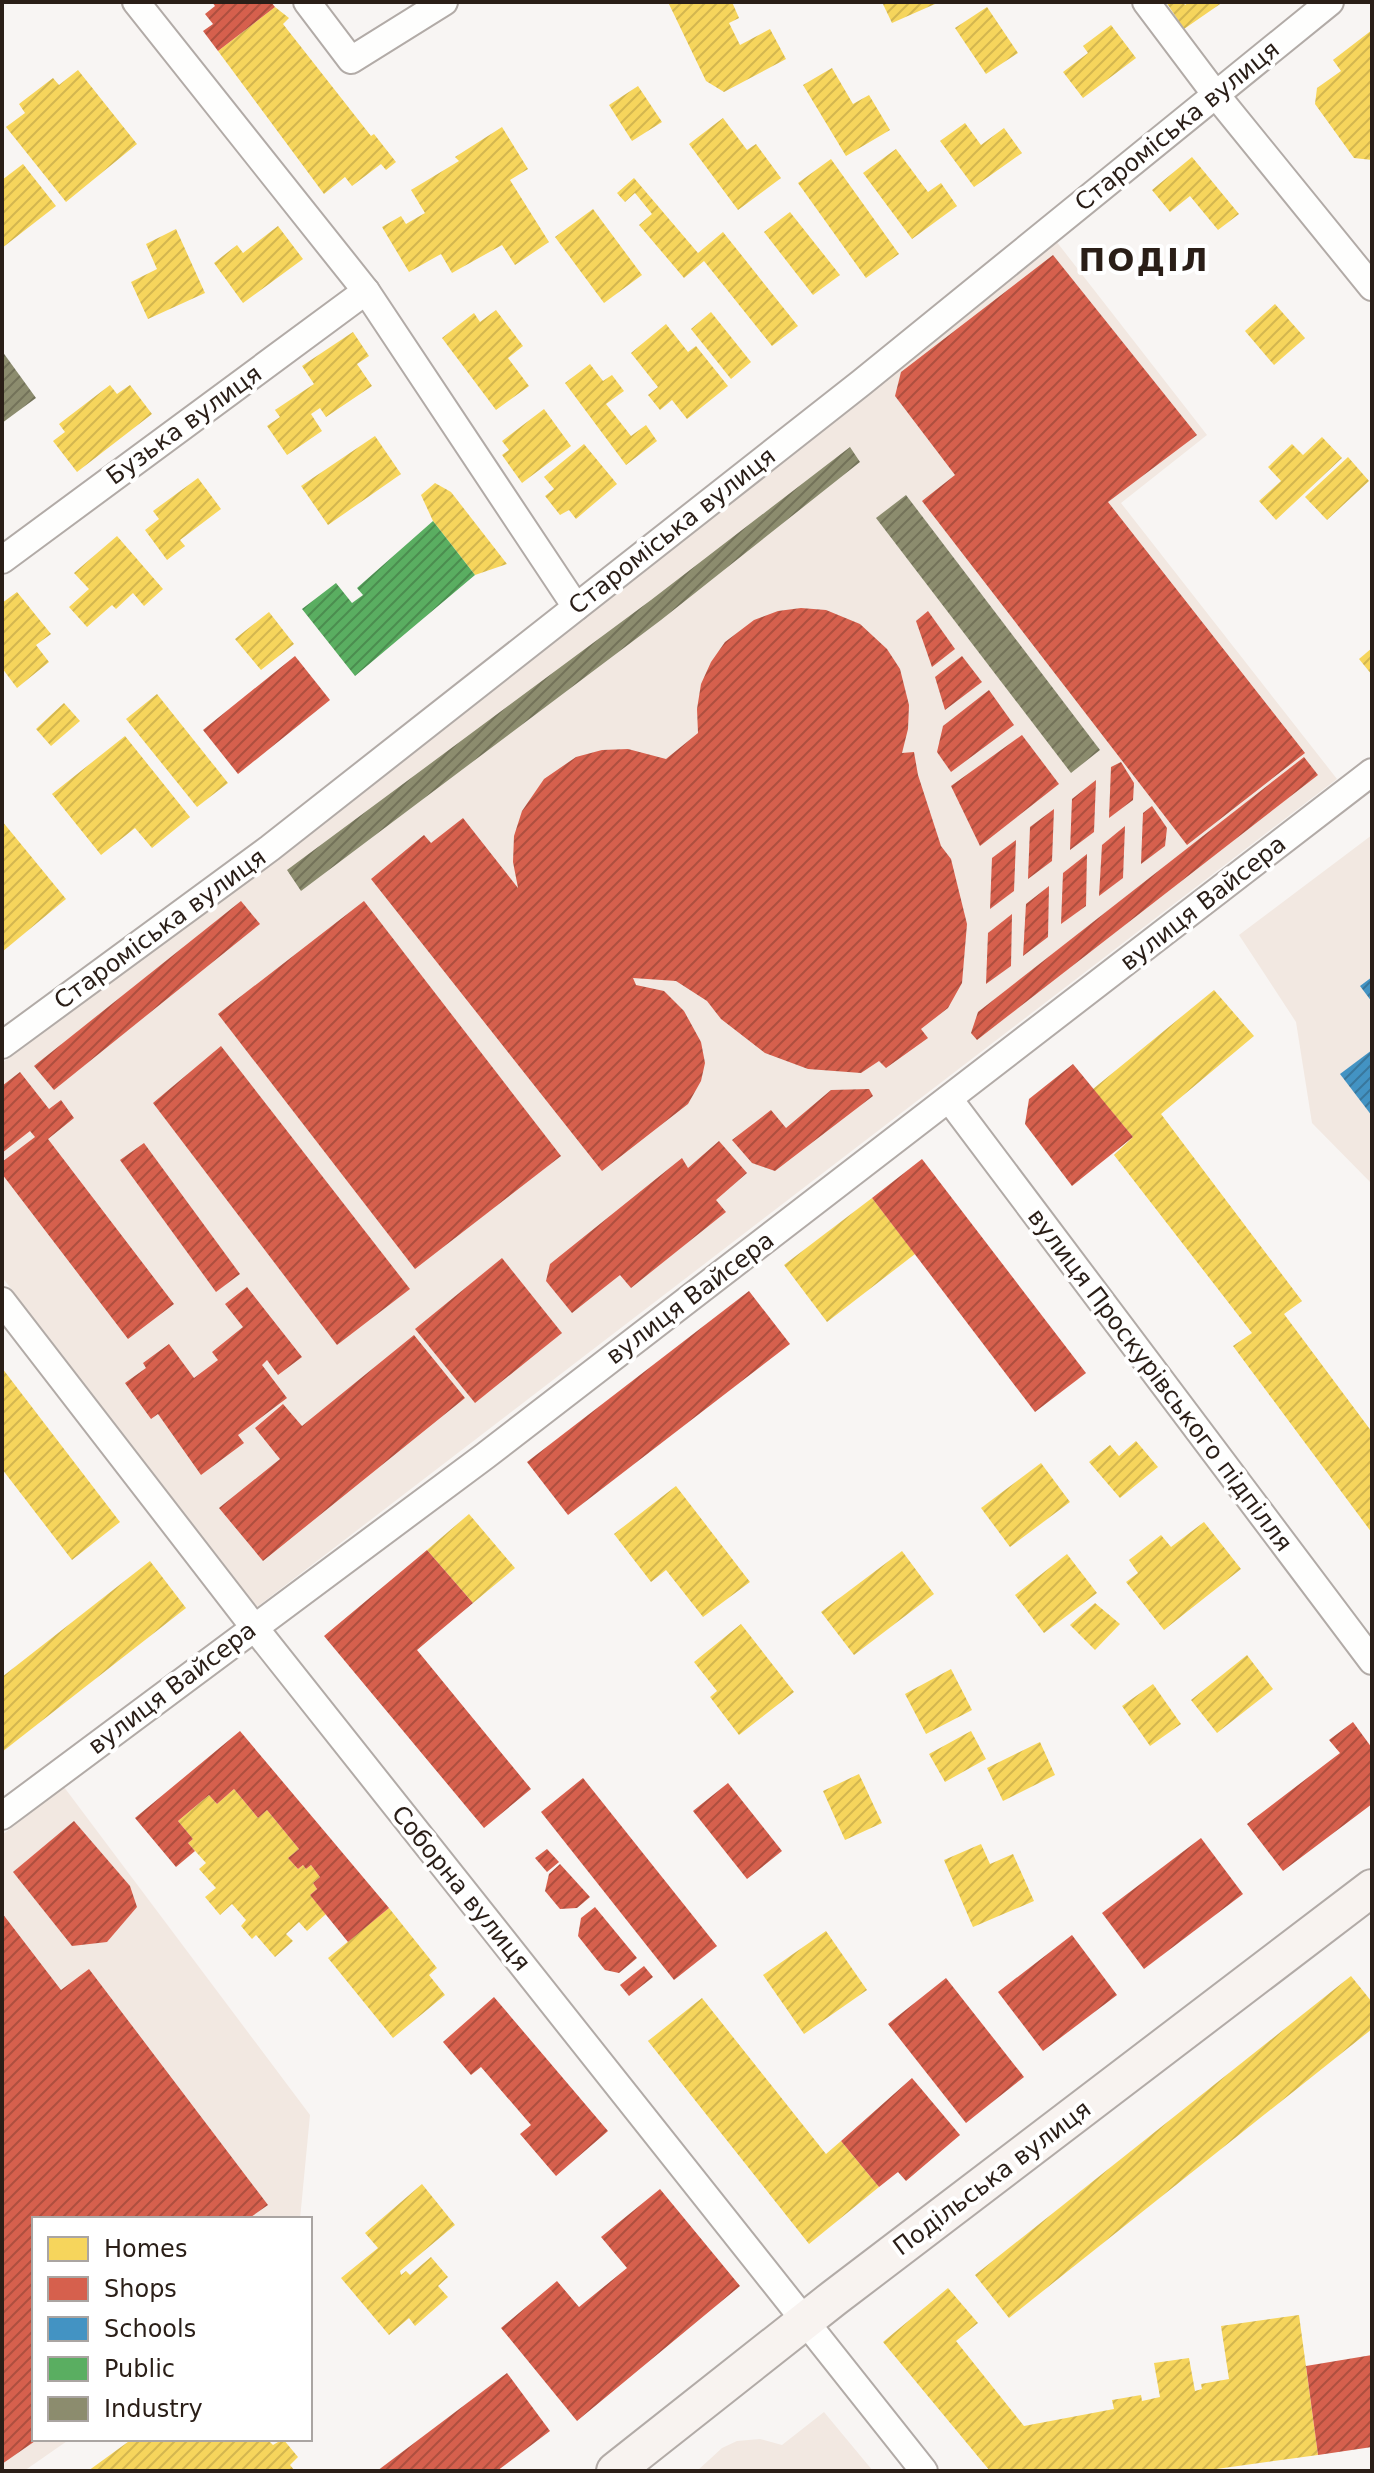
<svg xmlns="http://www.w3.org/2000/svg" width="1374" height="2473" viewBox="0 0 1374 2473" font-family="'DejaVu Sans',sans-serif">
	<defs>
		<pattern id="homes-hatch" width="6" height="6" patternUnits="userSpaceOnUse" patternTransform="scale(2)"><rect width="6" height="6" fill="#f6d55c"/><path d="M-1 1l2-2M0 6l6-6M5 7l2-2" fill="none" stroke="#d3b64f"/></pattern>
		<pattern id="shops-hatch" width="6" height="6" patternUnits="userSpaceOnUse" patternTransform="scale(2)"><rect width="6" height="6" fill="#d6604d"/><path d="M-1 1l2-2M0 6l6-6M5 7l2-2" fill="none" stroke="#ae4f3f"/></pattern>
		<pattern id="schools-hatch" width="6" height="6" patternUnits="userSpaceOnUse" patternTransform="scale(2)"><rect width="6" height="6" fill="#4393c3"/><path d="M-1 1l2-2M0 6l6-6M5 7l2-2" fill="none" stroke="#38779d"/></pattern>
		<pattern id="public-hatch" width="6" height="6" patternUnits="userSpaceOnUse" patternTransform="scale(2)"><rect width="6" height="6" fill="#5aae61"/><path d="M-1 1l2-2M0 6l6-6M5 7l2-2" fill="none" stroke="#4b8d4f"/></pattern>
		<pattern id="industry-hatch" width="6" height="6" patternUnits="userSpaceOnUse" patternTransform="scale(2)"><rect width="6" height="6" fill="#8c8c6e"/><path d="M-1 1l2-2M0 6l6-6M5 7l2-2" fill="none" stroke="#737259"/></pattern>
	</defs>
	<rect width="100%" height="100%" fill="#f8f5f3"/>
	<g fill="#f2e8e1">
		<polygon points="1056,241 1207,435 1121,503 1337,779 257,1607 2,1277 2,1063 278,859"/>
		<polygon points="1372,835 1372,1184 1312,1123 1296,1022 1239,935"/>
		<polygon points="64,1787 310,2115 300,2219 34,2219 34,2439 70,2439 24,2471 2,2471 2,1835"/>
		<polygon points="824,2412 873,2471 697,2471 722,2448 737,2441 760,2439 782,2445"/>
	</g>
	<g fill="url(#homes-hatch)">
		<polygon points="668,2 732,2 739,18 729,23 740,45 770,29 786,59 724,92 706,81"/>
		<polygon points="882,2 933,2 935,4 892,23"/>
		<polygon points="1166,2 1183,2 1185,5 1189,2 1223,2 1184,29"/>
		<polygon points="275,7 289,18 283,24 371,136 374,134 396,162 386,170 381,164 352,186 345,177 324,194 218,51"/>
		<polygon points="987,7 1018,53 986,74 955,28"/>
		<polygon points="1111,25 1136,58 1083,98 1063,72 1088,53 1083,46"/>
		<polygon points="1372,30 1372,160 1354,158 1315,104 1317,88 1341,71 1333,60"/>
		<polygon points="832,68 853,104 869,95 890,130 846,156 803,85"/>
		<polygon points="78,70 137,144 66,202 6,127 25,113 19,104 53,78 59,85"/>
		<polygon points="638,86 662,122 632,141 609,105"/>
		<polygon points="723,118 747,150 756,144 781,178 738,210 689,144"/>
		<polygon points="965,123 981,145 1004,128 1022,153 974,187 940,141"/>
		<polygon points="502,127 528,169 510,180 549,242 515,265 502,245 452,273 441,254 409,272 382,227 401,216 406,224 425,213 411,190 459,161 455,157"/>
		<polygon points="896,149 928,192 941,183 957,206 912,239 863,173"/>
		<polygon points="1192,157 1239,214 1218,230 1190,196 1170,212 1152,190"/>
		<polygon points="831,159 899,254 866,278 798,183"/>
		<polygon points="23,164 56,206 2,248 2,180"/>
		<polygon points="634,178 698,253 723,232 798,326 772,346 704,261 684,278 639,225 652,214 635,193 625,202 617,193"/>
		<polygon points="593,209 642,275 604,303 555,237"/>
		<polygon points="790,212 840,275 813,295 764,232"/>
		<polygon points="278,226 303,259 243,303 214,263 237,245 243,253"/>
		<polygon points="176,229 205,293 148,319 131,282 157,269 146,244"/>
		<polygon points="1275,304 1305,338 1274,365 1245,331"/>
		<polygon points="496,310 523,346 508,358 529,386 496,410 442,338 474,313 480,322"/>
		<polygon points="711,312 751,362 731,379 691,329"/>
		<polygon points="666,324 688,352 696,346 728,386 687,419 672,400 660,410 648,395 658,387 631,353"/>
		<polygon points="353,332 369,356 357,364 372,386 326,417 320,408 311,414 322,431 287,455 267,426 280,417 275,410 314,384 302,366"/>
		<polygon points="590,364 603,381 612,375 624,391 606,404 631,436 646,425 657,441 626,465 565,383"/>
		<polygon points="110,385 117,394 130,385 152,414 77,472 53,441 65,432 59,424"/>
		<polygon points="544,409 571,446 522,483 502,455 509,450 502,441"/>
		<polygon points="375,436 401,474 328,525 301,486"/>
		<polygon points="1322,437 1342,458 1276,520 1259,501 1281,481 1268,467 1292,444 1303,455"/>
		<polygon points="584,444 617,484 576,519 569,510 560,515 545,496 554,489 544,477"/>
		<polygon points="1348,457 1369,481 1327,520 1305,497"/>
		<polygon points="198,478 221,509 180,540 185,546 167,560 145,530 159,519 153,511"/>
		<polygon points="435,483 451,492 507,564 475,575 433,521 421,495"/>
		<polygon points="117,536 163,589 144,606 133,593 116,609 112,605 87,627 69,607 89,589 74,573"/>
		<polygon points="17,592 51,634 36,645 49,662 17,688 2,668 2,603"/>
		<polygon points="269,612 294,644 261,670 235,639"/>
		<polygon points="1372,648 1372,675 1359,659"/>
		<polygon points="157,694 228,783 197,807 126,719"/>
		<polygon points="64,703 80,721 51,746 36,729"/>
		<polygon points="125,736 190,817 152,848 135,828 101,855 52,794"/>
		<polygon points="2,821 66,899 2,952"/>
		<polygon points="1214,990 1254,1036 1161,1114 1302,1301 1284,1314 1372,1432 1372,1533 1233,1346 1252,1333 1114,1155 1133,1137 1093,1089"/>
		<polygon points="872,1198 915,1254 827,1322 784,1265"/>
		<polygon points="2,1368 120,1522 72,1560 2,1469"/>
		<polygon points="1136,1441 1158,1467 1120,1498 1089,1462 1110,1445 1119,1456"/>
		<polygon points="1041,1463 1070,1502 1010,1547 981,1508"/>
		<polygon points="676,1486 750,1582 703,1617 666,1570 651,1582 614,1534"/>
		<polygon points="469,1514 515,1568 473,1603 427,1550"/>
		<polygon points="1204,1522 1241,1569 1164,1630 1126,1582 1138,1573 1129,1560 1161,1535 1171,1547"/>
		<polygon points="902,1551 934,1594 854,1655 821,1612"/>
		<polygon points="1067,1554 1097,1593 1044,1633 1015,1595"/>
		<polygon points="150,1561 186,1608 2,1752 2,1677"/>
		<polygon points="1095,1603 1120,1624 1095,1650 1070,1625"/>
		<polygon points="741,1624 794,1692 739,1735 710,1697 717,1691 694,1662"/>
		<polygon points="1247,1655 1273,1689 1217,1733 1191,1700"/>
		<polygon points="951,1669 972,1710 926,1734 905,1694"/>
		<polygon points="1153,1684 1181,1724 1150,1746 1122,1706"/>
		<polygon points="971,1731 986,1759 945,1782 929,1754"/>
		<polygon points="1040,1742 1055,1775 1003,1801 987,1768"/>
		<polygon points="859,1774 882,1823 845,1840 823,1791"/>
		<polygon points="234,1789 258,1818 267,1810 299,1849 288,1858 298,1869 303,1865 306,1869 311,1865 320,1877 313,1883 317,1889 310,1895 326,1914 307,1931 299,1922 286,1934 293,1941 275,1957 256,1935 252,1939 241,1926 246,1920 232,1904 220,1915 205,1897 216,1888 199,1869 206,1863 188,1843 193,1839 178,1821 209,1795 217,1804"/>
		<polygon points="981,1844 990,1864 1013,1854 1034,1901 973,1927 944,1860"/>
		<polygon points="389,1908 437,1968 429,1975 445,1995 393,2038 328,1958"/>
		<polygon points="826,1931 867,1990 804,2034 763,1975"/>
		<polygon points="1351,1976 1372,2002 1372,2029 1009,2318 975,2275"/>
		<polygon points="702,1998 826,2154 841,2141 879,2187 809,2244 648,2041"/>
		<polygon points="422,2184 455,2225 400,2271 401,2275 406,2271 410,2275 431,2257 448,2277 438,2286 448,2297 415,2326 409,2318 389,2335 341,2278 378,2248 365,2233"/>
		<polygon points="948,2288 978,2323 956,2341 1024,2426 1114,2409 1112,2400 1141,2395 1142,2401 1160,2397 1154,2363 1189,2358 1195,2391 1202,2389 1201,2384 1229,2379 1221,2326 1299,2315 1318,2455 1202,2471 990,2471 883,2342"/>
		<polygon points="132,2439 267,2439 273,2445 283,2439 298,2457 290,2465 295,2471 88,2471"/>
	</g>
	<g fill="url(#shops-hatch)">
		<polygon points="212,2 271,2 275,7 218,51 203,31 213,24 205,14 215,6"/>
		<polygon points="1053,255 1197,435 1108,502 1305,753 1187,845 922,501 955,475 895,396 901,372"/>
		<polygon points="801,608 826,610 860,624 887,649 900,669 909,705 908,729 902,753 914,752 918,775 941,846 951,859 967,924 962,983 948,1008 921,1029 928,1038 886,1068 879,1061 861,1073 808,1069 765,1053 721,1019 707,1001 676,981 633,978 636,985 664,991 684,1011 701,1042 705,1063 701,1081 688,1104 602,1171 371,879 424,835 431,843 463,818 518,888 513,862 514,836 522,811 544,779 576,757 602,750 628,749 666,759 698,733 697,709 701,684 711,662 725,642 754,620 778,611"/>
		<polygon points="928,611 955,649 932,667 916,621"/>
		<polygon points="295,656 330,700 238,774 203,730"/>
		<polygon points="962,656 982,682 945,710 935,677"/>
		<polygon points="989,690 1014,725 951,772 937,752 943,726"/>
		<polygon points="1022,735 1059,784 980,846 951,786"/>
		<polygon points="1304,757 1318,775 977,1040 971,1033 978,1012"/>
		<polygon points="1121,762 1134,783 1133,800 1109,818 1111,767"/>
		<polygon points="1096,780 1094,832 1070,850 1072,799"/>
		<polygon points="1152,806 1167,828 1165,846 1141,864 1143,813"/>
		<polygon points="1054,809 1052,861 1028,879 1030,827"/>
		<polygon points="1125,826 1123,878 1099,896 1102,845"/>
		<polygon points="1016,840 1014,891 990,909 992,858"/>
		<polygon points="1087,854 1086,906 1061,924 1063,873"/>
		<polygon points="1049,886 1048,937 1023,956 1026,904"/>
		<polygon points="241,901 260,924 54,1090 34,1066"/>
		<polygon points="364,901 561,1156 415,1269 218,1014"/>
		<polygon points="1012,914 1011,966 986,984 988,933"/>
		<polygon points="221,1046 410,1289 337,1345 153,1103"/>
		<polygon points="1073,1064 1133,1137 1072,1186 1025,1124 1029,1099"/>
		<polygon points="20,1072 49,1109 61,1100 74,1118 48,1139 174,1304 128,1339 2,1174 2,1162 35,1137 30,1131 2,1153 2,1086"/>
		<polygon points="869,1089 873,1096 775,1171 752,1163 732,1140 771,1110 786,1128 831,1090"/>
		<polygon points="719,1141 747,1173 716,1200 726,1212 631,1288 620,1275 572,1313 546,1281 550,1264 682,1158 688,1168"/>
		<polygon points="144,1143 240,1274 216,1292 120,1160"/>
		<polygon points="922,1159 1086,1373 1035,1412 872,1198"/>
		<polygon points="502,1258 562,1333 475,1403 415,1329"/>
		<polygon points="247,1287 302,1357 278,1375 267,1360 262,1365 287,1398 238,1435 244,1443 201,1475 158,1414 151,1419 125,1383 146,1368 143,1363 169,1344 194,1378 218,1360 212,1352 243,1327 225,1304"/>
		<polygon points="749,1291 790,1344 568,1515 527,1462"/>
		<polygon points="414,1335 465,1398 263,1561 219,1508 280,1459 255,1428 283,1404 302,1426"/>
		<polygon points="427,1550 473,1603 417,1650 531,1789 484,1828 324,1636"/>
		<polygon points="1353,1722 1372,1748 1372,1804 1283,1871 1247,1824 1340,1753 1329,1740"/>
		<polygon points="240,1731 389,1908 348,1942 310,1895 317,1889 313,1883 320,1877 311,1865 306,1869 303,1865 298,1869 288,1858 299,1849 267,1810 258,1818 234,1789 217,1804 209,1795 178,1821 193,1839 188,1843 195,1851 176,1867 135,1818"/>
		<polygon points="583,1778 717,1946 674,1980 541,1812"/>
		<polygon points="728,1783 782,1851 747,1879 693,1811"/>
		<polygon points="74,1821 130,1886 137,1907 107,1942 72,1946 13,1872"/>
		<polygon points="1201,1838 1243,1894 1144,1969 1102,1913"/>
		<polygon points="547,1849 559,1862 547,1872 535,1858"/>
		<polygon points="560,1864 590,1897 577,1908 560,1909 545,1891 549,1874"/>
		<polygon points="595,1907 637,1958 619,1973 605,1970 578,1936 581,1918"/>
		<polygon points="2,1913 61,1990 89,1969 268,2205 248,2219 34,2219 34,2439 38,2439 2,2464"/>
		<polygon points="1072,1935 1117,1995 1043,2051 998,1992"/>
		<polygon points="644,1966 653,1977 629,1996 620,1985"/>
		<polygon points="946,1978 1024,2077 966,2123 888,2024"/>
		<polygon points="494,1997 608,2131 556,2176 520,2134 531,2125 481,2067 471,2075 443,2042"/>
		<polygon points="912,2078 960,2135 906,2181 898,2172 879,2187 841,2141"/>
		<polygon points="660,2189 740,2286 577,2421 501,2328 557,2281 579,2307 627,2268 601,2237"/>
		<polygon points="1372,2355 1372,2447 1318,2455 1306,2366"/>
		<polygon points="507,2373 550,2431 497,2471 377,2471"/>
	</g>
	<g fill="url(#schools-hatch)">
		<polygon points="1372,977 1372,1002 1360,986"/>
		<polygon points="1372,1050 1372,1116 1340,1074"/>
	</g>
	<polygon fill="url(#public-hatch)" points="433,521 475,575 355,676 302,609 336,583 352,603 363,595 357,588"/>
	<g fill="url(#industry-hatch)">
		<polygon points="2,351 36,398 2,423"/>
		<polygon points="850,447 860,462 661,620 301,891 287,870 651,600"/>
		<polygon points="906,495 1100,750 1071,773 876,518"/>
	</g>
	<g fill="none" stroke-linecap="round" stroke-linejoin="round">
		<defs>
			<g id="street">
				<polyline points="136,2 366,291 576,607"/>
				<polyline points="307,2 351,60 444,2"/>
				<polyline points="1146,2 1216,95 1372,287"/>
				<polyline points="2,560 366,291"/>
				<polyline points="2,1045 270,848 861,383 1330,2"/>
				<polyline points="949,1099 1372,1661"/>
				<polyline points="2,1301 254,1627 924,2471"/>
				<polyline points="2,1816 485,1456 1372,772"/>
			</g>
			<polyline id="secondary" points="615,2471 834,2298 1372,1888"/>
		</defs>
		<use href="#street" stroke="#b2aba7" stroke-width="30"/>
		<use href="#secondary" stroke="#b2aba7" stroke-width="40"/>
		<use href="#street" stroke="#fefefd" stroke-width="26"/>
		<use href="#secondary" stroke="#f8f3f0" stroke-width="36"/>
	</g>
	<g text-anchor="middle" stroke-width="8" stroke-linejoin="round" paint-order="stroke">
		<g font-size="24" fill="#2a1e17" stroke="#fff">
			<text transform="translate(1177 126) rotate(-39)" y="8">Староміська вулиця</text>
			<text transform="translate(184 425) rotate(-36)" y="8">Бузька вулиця</text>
			<text transform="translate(672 531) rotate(-38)" y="8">Староміська вулиця</text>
			<text transform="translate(1203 903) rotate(-38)" y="8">вулиця Вайсера</text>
			<text transform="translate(160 929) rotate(-36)" y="8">Староміська вулиця</text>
			<text transform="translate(690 1298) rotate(-37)" y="8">вулиця Вайсера</text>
			<text transform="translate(1160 1380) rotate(53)" y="8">вулиця Проскурівського підпілля</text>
			<text transform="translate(172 1688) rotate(-37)" y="8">вулиця Вайсера</text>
			<text transform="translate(461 1888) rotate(51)" y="8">Соборна вулиця</text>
			<text transform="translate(992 2178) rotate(-37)" y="8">Подільська вулиця</text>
		</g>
		<g font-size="32" font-weight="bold" letter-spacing="2" fill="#2a1e17" stroke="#fff">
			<text x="1144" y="271">ПОДІЛ</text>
		</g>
	</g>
	<rect width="1374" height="2473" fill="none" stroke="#2a1e17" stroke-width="8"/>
	<rect x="32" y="2217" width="280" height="224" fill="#ffffff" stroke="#aaa5a2" stroke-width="2"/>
	<rect x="48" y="2237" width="40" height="24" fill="#f6d55c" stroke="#aaa5a2" stroke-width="2"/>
	<text x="104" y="2257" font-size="24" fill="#2a1e17">Homes</text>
	<rect x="48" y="2277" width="40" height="24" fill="#d6604d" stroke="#aaa5a2" stroke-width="2"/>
	<text x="104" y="2297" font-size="24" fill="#2a1e17">Shops</text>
	<rect x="48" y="2317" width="40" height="24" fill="#4393c3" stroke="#aaa5a2" stroke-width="2"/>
	<text x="104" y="2337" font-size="24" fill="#2a1e17">Schools</text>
	<rect x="48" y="2357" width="40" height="24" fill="#5aae61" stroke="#aaa5a2" stroke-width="2"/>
	<text x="104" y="2377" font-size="24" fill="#2a1e17">Public</text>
	<rect x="48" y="2397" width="40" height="24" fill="#8c8c6e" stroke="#aaa5a2" stroke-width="2"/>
	<text x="104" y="2417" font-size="24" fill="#2a1e17">Industry</text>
</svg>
